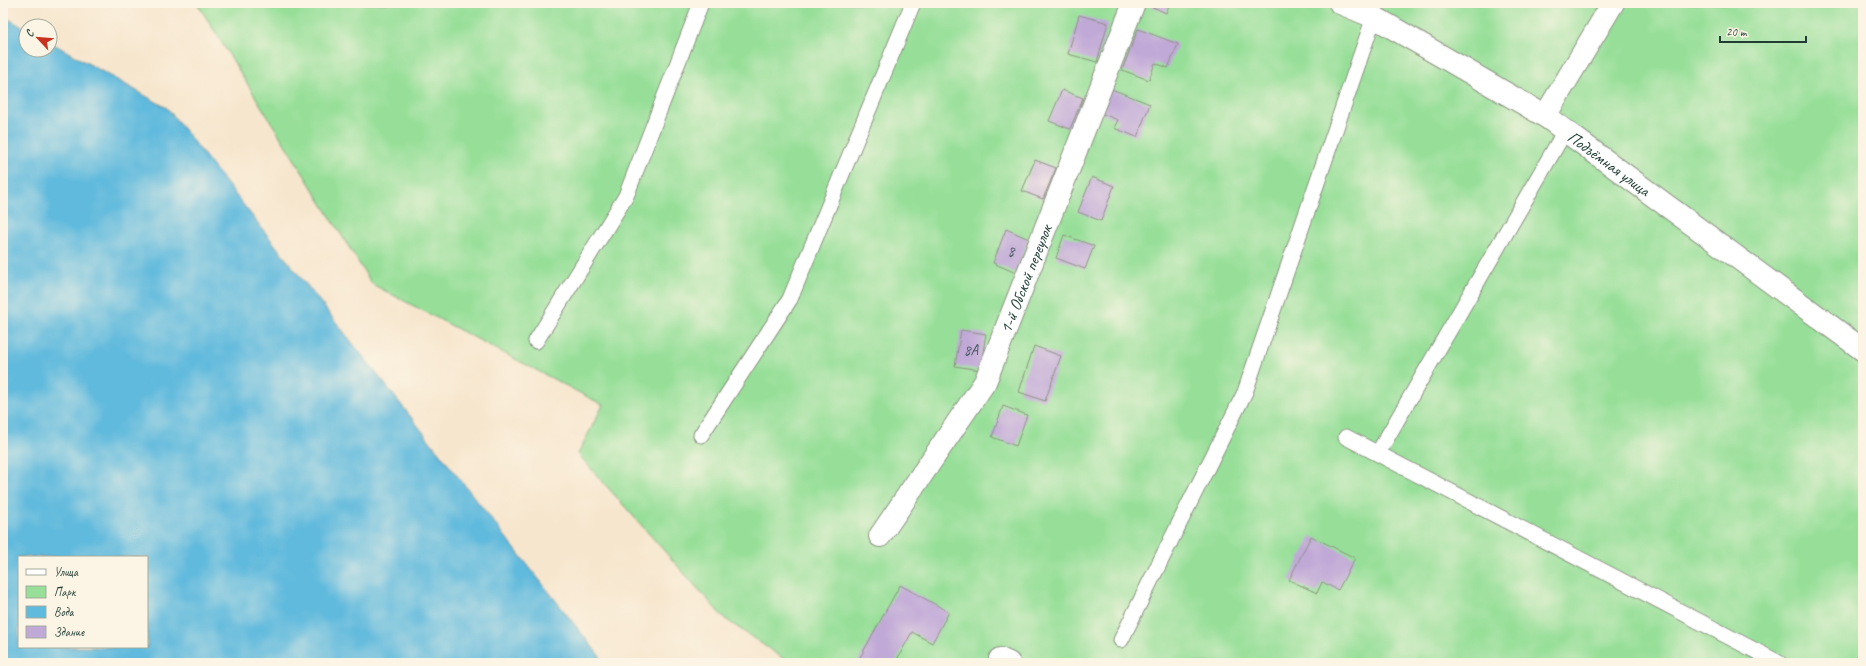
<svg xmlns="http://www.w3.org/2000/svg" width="1866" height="666" viewBox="0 0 1866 666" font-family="Caveat,sans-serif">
	<rect width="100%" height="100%" fill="#fcf5e5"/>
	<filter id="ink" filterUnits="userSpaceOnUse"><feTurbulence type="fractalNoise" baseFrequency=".025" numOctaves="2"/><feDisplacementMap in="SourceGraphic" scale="8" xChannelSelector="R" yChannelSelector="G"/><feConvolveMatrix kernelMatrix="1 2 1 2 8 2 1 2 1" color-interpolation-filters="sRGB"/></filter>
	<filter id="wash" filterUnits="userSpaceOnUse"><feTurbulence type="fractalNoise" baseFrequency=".012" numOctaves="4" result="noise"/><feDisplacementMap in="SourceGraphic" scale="16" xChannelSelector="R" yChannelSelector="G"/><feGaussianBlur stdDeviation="0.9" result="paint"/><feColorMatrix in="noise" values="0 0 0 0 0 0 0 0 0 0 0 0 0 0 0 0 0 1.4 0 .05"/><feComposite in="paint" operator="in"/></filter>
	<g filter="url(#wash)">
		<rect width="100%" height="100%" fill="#f7e6ce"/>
		<polygon fill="#97df99" stroke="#5b8e66" points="197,3 1863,3 1863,663 790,663 724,618 578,454 603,405 372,284"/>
		<path fill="#60badd" stroke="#407c88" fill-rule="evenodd" d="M3,16L26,29V50H50V42L167,108L605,663H3ZM19,557H147V647H19Z"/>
		<g id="blocks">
			<g fill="#c0a8d7">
				<polygon points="1144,3 1170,3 1166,13"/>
				<polygon points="1079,15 1108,23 1097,62 1068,54"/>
				<polygon points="1138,29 1178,44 1168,68 1155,63 1149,80 1122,70"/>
				<polygon points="1109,88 1150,104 1137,137 1114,128 1118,120 1100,113"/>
				<polygon points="1062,90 1083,98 1070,129 1049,121"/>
				<polygon points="1035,160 1056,168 1043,199 1022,191"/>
				<polygon points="1092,177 1114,186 1101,221 1078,212"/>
				<polygon points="1006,229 1029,239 1016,273 993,263"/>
				<polygon points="1064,235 1094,246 1085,269 1056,258"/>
				<polygon points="961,330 986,334 980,370 955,366"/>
				<polygon points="1034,346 1061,356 1045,401 1019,392"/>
				<polygon points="1003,406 1027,415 1016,446 992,437"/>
				<polygon points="1311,536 1355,558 1338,590 1322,582 1317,593 1289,580"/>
				<polygon points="900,585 949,612 932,643 912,632 895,663 857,663"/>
			</g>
		</g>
	</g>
	<g filter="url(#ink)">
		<use href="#blocks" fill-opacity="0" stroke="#8b9281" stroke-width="1"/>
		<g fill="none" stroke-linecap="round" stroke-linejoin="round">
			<defs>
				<g id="lane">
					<polyline points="536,341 626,196 701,3"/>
					<polyline points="701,435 790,299 913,3"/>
					<polyline points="1346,437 1779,663"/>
					<polyline points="1378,453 1565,131"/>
					<polyline points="1121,640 1245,392 1374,17"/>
				</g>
				<g id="street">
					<path id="s1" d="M1340,3L1374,17L1545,116L1863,350"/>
					<polyline points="1545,116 1613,3"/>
					<path id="s2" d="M880,536L985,382L1134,3"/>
					<polyline points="1000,659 1009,663"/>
				</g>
			</defs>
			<use href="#lane" stroke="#8b9281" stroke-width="17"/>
			<use href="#street" stroke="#8b9281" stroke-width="24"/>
			<use href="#lane" stroke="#fff" stroke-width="15"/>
			<use href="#street" stroke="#fff" stroke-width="22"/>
		</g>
	</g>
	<g text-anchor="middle" stroke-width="3" stroke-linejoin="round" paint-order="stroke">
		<g font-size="15" fill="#47585d">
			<text x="1011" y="256">8</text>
			<text x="971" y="355">8А</text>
		</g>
		<g font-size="17" fill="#1f3d34" stroke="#fcf5e5">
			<text dy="6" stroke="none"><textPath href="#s1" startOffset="314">Подъёмная улица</textPath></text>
			<text dy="6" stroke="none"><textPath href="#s2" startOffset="297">1-й Обской переулок</textPath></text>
		</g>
	</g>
	<rect width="1866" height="666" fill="none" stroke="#fcf5e5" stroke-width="16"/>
	<rect x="18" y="556" width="130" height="92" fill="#fcf5e5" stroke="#a4ab9e"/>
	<rect x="26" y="569" width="20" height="6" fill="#ffffff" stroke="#a4ab9e"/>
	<text x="54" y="576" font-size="12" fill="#1f3d34">Улица</text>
	<rect x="26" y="586" width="20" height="12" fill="#97df99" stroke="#a4ab9e"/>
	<text x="54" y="596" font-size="12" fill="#1f3d34">Парк</text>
	<rect x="26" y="606" width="20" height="12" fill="#60badd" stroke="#a4ab9e"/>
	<text x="54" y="616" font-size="12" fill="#1f3d34">Вода</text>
	<rect x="26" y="626" width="20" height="12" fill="#c0a8d7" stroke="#a4ab9e"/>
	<text x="54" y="636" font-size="12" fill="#1f3d34">Здание</text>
	<g transform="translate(38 38) rotate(296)"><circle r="19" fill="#fcf5e5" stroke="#a4ab9e"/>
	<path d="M0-3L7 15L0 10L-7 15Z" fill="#c8321e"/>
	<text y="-6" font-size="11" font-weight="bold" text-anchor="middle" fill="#1f3d34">С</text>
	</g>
	<path d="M1720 36v6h86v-6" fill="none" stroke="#1f3d34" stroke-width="2"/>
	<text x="1726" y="36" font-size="12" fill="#1f3d34" stroke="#fcf5e5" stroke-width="3" paint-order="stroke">20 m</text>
</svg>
